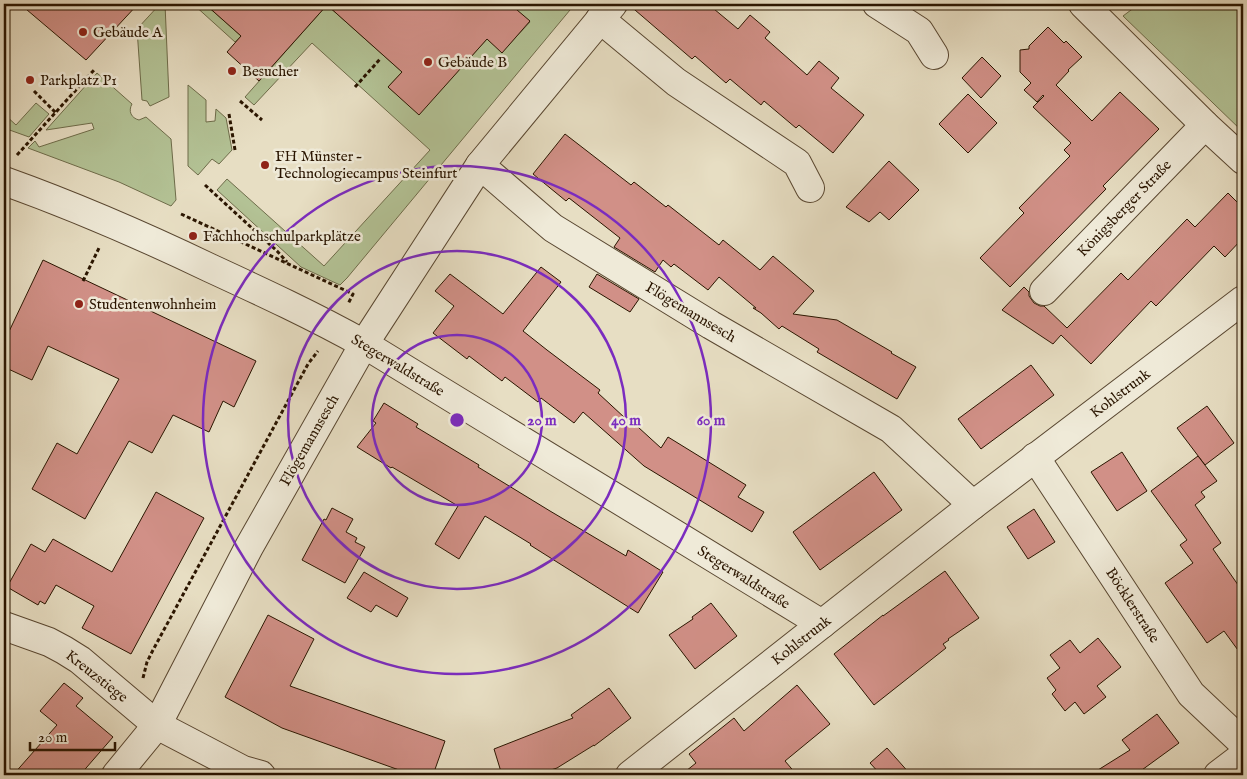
<svg xmlns="http://www.w3.org/2000/svg" width="1247" height="779" viewBox="0 0 1247 779" font-family="'IM FELL English',serif">
	<rect width="100%" height="100%" fill="#e7dec3"/>
	<filter id="stains"><feTurbulence type="fractalNoise" baseFrequency=".004" numOctaves="4"/><feColorMatrix values="0 0 0 0 .2 0 0 0 0 .09 0 0 0 0 .02 0 0 0 .5 -.17"/></filter>
	<radialGradient id="worn" r=".72"><stop offset=".6" stop-color="#630" stop-opacity="0"/><stop offset="1" stop-color="#630" stop-opacity=".3"/></radialGradient>
	<g fill="#b3c295" stroke="#6e6c4a">
		<polygon points="160,4 165,4 169,97 150,106 147,101 142,100 137,29"/>
		<polygon points="193,4 205,4 241,36 235,42"/>
		<polygon points="510,4 575,4 347,278 340,285 301,267 217,190 227,179 324,266 430,150 312,43 254,105 245,97 327,5 402,72 388,87 419,114 487,39 502,52 530,22"/>
		<polygon points="1139,4 1243,4 1243,132 1123,16"/>
		<path d="M97,73L132,104C128,111 131,118 139,120L146,117L171,139L176,200L171,206L119,182L28,148L35,141L39,147L94,129L92,123L46,130Z"/>
		<polygon points="188,85 206,100 206,122 215,121 216,109 226,118 232,150 219,164 212,159 198,175 188,166"/>
		<polygon points="36,103 49,114 29,137 4,128 4,114 16,125"/>
	</g>
	<g fill="#d19087" stroke="#2a1500">
		<polygon points="20,4 138,4 86,60"/>
		<polygon points="205,4 510,4 530,21 502,53 487,39 419,115 388,87 402,72 327,5 259,81 227,52 241,36"/>
		<polygon points="628,4 708,4 738,29 750,15 770,32 765,38 807,75 819,61 839,78 831,88 864,115 833,153 799,125 796,128 764,101 761,105 730,79 726,83 695,56 692,59"/>
		<polygon points="1048,27 1064,43 1066,41 1082,57 1068,70 1069,71 1056,85 1092,121 1120,92 1159,129 1103,186 1106,189 1010,287 980,258 1024,213 1019,208 1070,156 1064,150 1071,143 1033,107 1044,96 1043,95 1037,102 1024,90 1031,83 1020,72 1020,50 1029,49 1029,46"/>
		<polygon points="982,57 1001,76 981,98 962,78"/>
		<polygon points="968,94 997,123 968,153 939,124"/>
		<polygon points="565,134 631,185 634,182 666,207 668,205 719,245 723,240 760,270 773,256 814,291 793,314 837,320 892,352 891,353 916,367 897,399 817,352 819,349 782,326 779,329 761,313 753,308 756,308 719,277 708,290 674,264 671,267 663,260 655,272 614,247 620,238 569,198 566,201 533,174"/>
		<polygon points="889,161 919,190 889,220 880,212 869,222 846,207"/>
		<polygon points="1228,193 1243,208 1243,238 1225,257 1214,246 1156,306 1151,301 1091,364 1061,335 1053,344 1002,310 1024,287 1029,292 1029,296 1034,303 1040,306 1044,306 1067,328 1121,273 1128,280 1187,219 1195,227"/>
		<polygon points="43,260 256,361 234,407 223,401 209,432 173,415 152,453 129,441 85,519 32,489 57,443 77,454 119,379 48,346 32,380 4,367 4,342"/>
		<polygon points="541,267 561,282 523,331 547,350 600,390 598,393 625,418 627,417 661,448 668,437 746,485 738,497 764,512 752,532 644,466 583,412 574,423 541,398 538,402 505,377 502,381 469,356 467,359 433,333 454,306 435,291 450,274 503,314"/>
		<polygon points="597,274 639,299 630,312 589,287"/>
		<polygon points="1031,365 1054,395 981,449 958,419"/>
		<polygon points="384,403 418,424 416,427 479,465 478,467 550,511 626,556 628,550 663,572 638,613 530,545 531,544 485,516 459,559 435,544 458,506 392,467 391,468 357,447 376,423 373,421"/>
		<polygon points="1207,406 1234,443 1205,465 1177,428"/>
		<polygon points="1122,452 1147,491 1117,511 1091,472"/>
		<polygon points="1198,456 1217,481 1201,492 1205,497 1195,505 1221,543 1213,549 1243,592 1243,657 1224,631 1207,643 1165,583 1193,563 1180,545 1187,540 1151,491"/>
		<polygon points="874,472 902,510 820,570 793,532"/>
		<polygon points="156,492 204,518 131,654 82,628 94,606 56,585 45,604 40,601 38,605 7,587 31,544 45,552 53,539 112,572"/>
		<polygon points="332,508 353,519 346,532 357,538 355,542 365,547 345,583 302,560 324,519 326,520"/>
		<polygon points="1034,509 1055,542 1028,559 1007,527"/>
		<polygon points="945,571 979,618 948,639 949,640 943,644 946,648 874,705 834,654 883,615 883,616"/>
		<polygon points="364,572 408,598 397,617 376,605 371,612 347,598"/>
		<polygon points="711,603 737,636 695,669 669,635 693,619 692,617"/>
		<polygon points="268,615 314,639 290,686 445,741 433,775 413,775 282,728 225,697"/>
		<polygon points="1098,638 1121,667 1097,686 1106,697 1084,714 1075,702 1065,711 1052,694 1056,690 1047,678 1060,668 1050,655 1070,640 1080,653"/>
		<polygon points="64,683 83,698 76,706 113,737 80,775 13,775 57,725 40,711"/>
		<polygon points="797,685 830,724 785,761 797,775 681,775 696,763 689,754 734,718 744,731"/>
		<polygon points="609,688 631,718 594,746 594,745 557,768 535,775 502,775 494,749 573,718 571,715"/>
		<polygon points="1157,714 1179,743 1135,775 1090,775 1130,750 1122,740"/>
		<polygon points="887,748 911,775 881,775 870,763"/>
	</g>
	<g fill="none" stroke-linecap="round" stroke-linejoin="round">
		<defs>
			<g id="street">
				<polyline points="877,4 919,31 934,55"/>
				<polyline points="1083,4 1205,125 1243,160"/>
				<polyline points="600,19 676,82 797,163 810,188"/>
				<polyline points="480,165 553,228 711,325 891,429 973,505"/>
				<path d="M4,181C74,206 143,236 210,268C262,292 314,316 364,344L822,624"/>
				<polyline points="1044,291 1205,125"/>
				<polyline points="1035,457 1191,694 1243,743"/>
				<polyline points="4,626 49,642 64,650 80,660 157,725 243,770 261,775"/>
				<polyline points="116,775 157,725 249,547 364,344 480,165 613,4"/>
				<polyline points="630,775 973,505 1243,300"/>
				<polyline points="1218,775 1243,756"/>
			</g>
		</defs>
		<use href="#street" stroke="#594731" stroke-width="30"/>
		<g stroke="#2a1500" stroke-width="3" stroke-dasharray="4 2.5" stroke-linecap="butt">
			<polyline points="355,87 381,58"/>
			<polyline points="34,91 56,113"/>
			<polyline points="240,101 262,120"/>
			<polyline points="229,114 235,150"/>
			<polyline points="17,155 94,70"/>
			<polyline points="205,185 277,251 287,262"/>
			<polyline points="181,214 353,294 348,304"/>
			<polyline points="83,281 99,248"/>
			<polyline points="143,678 147,662 153,650 308,364 318,351"/>
		</g>
		<use href="#street" stroke="#efead8" stroke-width="28"/>
	</g>
	<g fill="none" stroke="#7b2cbf" stroke-width="2.5">
		<circle cx="457" cy="420" r="85"/>
		<circle cx="457" cy="420" r="169"/>
		<circle cx="457" cy="420" r="254"/>
	</g>
	<g fill="#8f2418" stroke="#efead8" stroke-width="2">
		<circle cx="83" cy="32" r="5"/>
		<circle cx="428" cy="62" r="5"/>
		<circle cx="232" cy="71" r="5"/>
		<circle cx="30" cy="80" r="5"/>
		<circle cx="265" cy="165" r="5"/>
		<circle cx="193" cy="236" r="5"/>
		<circle cx="79" cy="304" r="5"/>
	</g>
	<g text-anchor="middle" stroke-width="5" stroke-linejoin="round" paint-order="stroke">
		<g font-size="15" fill="#2a1500" stroke="#efead8" text-anchor="start">
			<text x="93" y="37">Gebäude A</text>
			<text x="438" y="67">Gebäude B</text>
			<text x="242" y="76">Besucher</text>
			<text x="40" y="85">Parkplatz P1</text>
			<text x="275" y="161">FH Münster –<tspan x="275" dy="17">Technologiecampus Steinfurt</tspan></text>
			<text x="203" y="241">Fachhochschulparkplätze</text>
			<text x="89" y="309">Studentenwohnheim</text>
		</g>
		<g font-size="15" fill="#2a1500" stroke="#efead8">
			<text transform="translate(1124 208) rotate(-46)" y="5">Königsberger Straße</text>
			<text transform="translate(691 312) rotate(31)" y="5">Flögemannsesch</text>
			<text transform="translate(398 365) rotate(31)" y="5">Stegerwaldstraße</text>
			<text transform="translate(1120 393) rotate(-37)" y="5">Kohlstrunk</text>
			<text transform="translate(309 440) rotate(-60)" y="5">Flögemannsesch</text>
			<text transform="translate(744 577) rotate(32)" y="5">Stegerwaldstraße</text>
			<text transform="translate(1133 605) rotate(57)" y="5">Böcklerstraße</text>
			<text transform="translate(801 640) rotate(-38)" y="5">Kohlstrunk</text>
			<text transform="translate(97 676) rotate(38)" y="5">Kreuzstiege</text>
		</g>
	</g>
	<circle cx="457" cy="420" r="8" fill="#7b2cbf" stroke="#efead8" stroke-width="2.5"/>
	<g font-size="15" text-anchor="middle" font-weight="bold" fill="#7b2cbf" stroke="#efead8" stroke-width="5" stroke-linejoin="round" paint-order="stroke">
		<text x="542" y="425">20 m</text>
		<text x="626" y="425">40 m</text>
		<text x="711" y="425">60 m</text>
	</g>
	<rect width="1247" height="779" fill="none" stroke="#e7dec3" stroke-width="20"/>
	<rect x="5" y="5" width="1237" height="769" fill="none" stroke="#2a1500" stroke-width="2.5"/>
	<rect x="10" y="10" width="1227" height="759" fill="none" stroke="#2a1500"/>
	<path d="M30 742v8h85v-8" fill="none" stroke="#2a1500" stroke-width="2.5"/>
	<text x="38" y="742" font-size="15" fill="#2a1500" stroke="#efead8" stroke-width="4" paint-order="stroke">20 m</text>
	<rect width="100%" height="100%" filter="url(#stains)"/>
	<rect width="100%" height="100%" fill="url(#worn)"/>
</svg>
